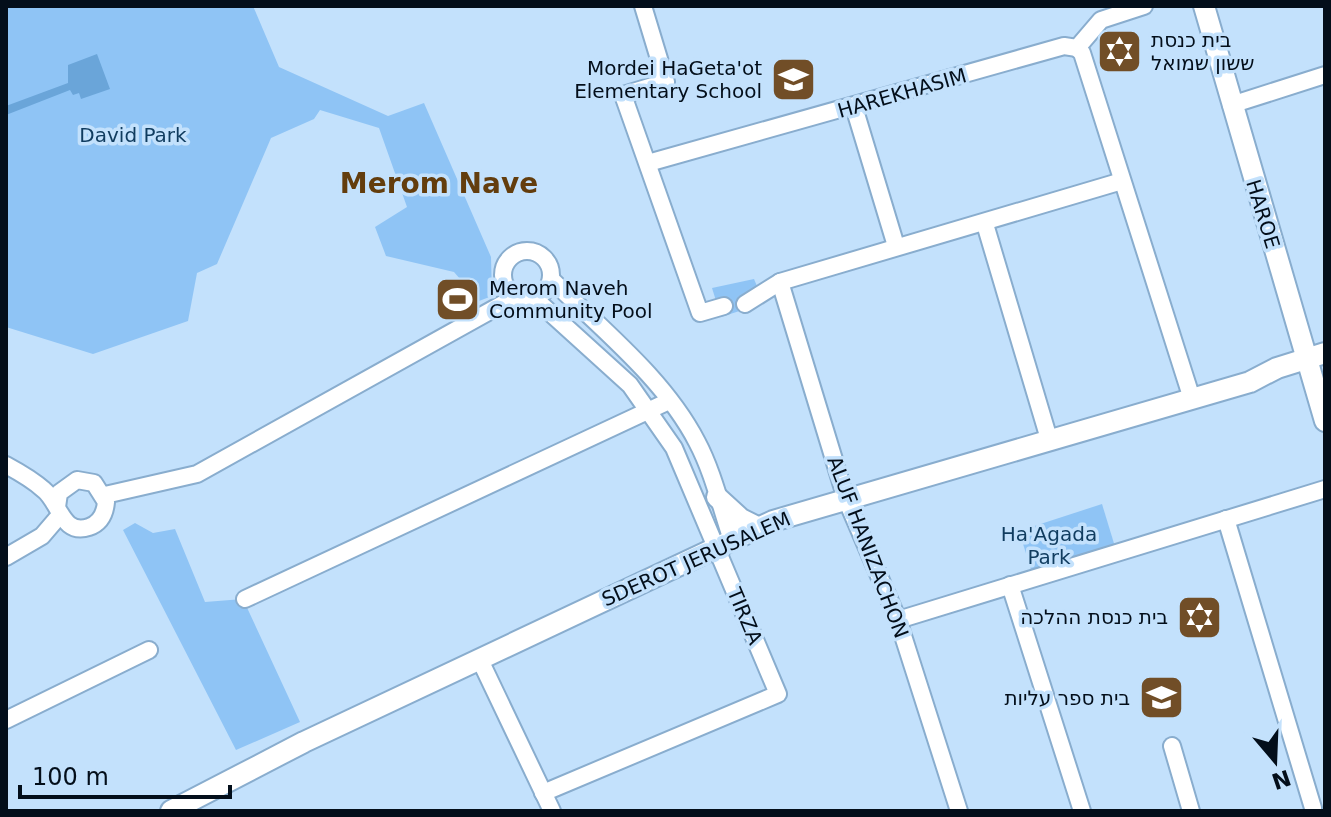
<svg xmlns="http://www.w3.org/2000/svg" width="1331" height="817" viewBox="0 0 1331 817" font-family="'DejaVu Sans',Heebo,sans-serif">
	<rect width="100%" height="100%" fill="#c3e1fc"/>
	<g fill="#8fc4f5">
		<polygon points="6,6 253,6 279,67 388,116 424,103 491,257 492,296 479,301 454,272 386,256 375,227 407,207 379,128 320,110 314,119 271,138 217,264 197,273 188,321 93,354 6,327"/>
		<polygon points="754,279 764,303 721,317 712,288"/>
		<polygon points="1102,504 1116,550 1033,576 1019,531"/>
		<polygon points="135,523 153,533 175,529 205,602 243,599 300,722 236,750 123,530"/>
	</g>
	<polygon fill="#6aa5d9" points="97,54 110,89 81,99 79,93 73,95 70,90 6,115 6,106 68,83 68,65"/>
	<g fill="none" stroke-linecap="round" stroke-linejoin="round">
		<defs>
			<g id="minor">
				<polyline points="643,6 666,82 623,95 700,313 724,306"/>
				<polyline points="1077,48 1082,53 1192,399"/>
				<polyline points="1231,105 1325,75"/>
				<polyline points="854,107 896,246"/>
				<polyline points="648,163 1064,46 1077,48 1101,20 1144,6"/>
				<polyline points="985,224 1049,439"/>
				<circle cx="527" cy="275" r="24"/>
				<path d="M551,279C601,329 664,378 697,442C713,472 721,508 732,540"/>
				<polyline points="780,282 846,499 898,620 959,811"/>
				<polyline points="534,298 630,385 674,448 778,694 543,793"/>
				<polyline points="745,304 780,282 1122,181"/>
				<path d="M6,465C19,472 33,480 44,490C60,503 62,536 89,527C101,523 105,513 106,502L94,483L77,480L59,493L57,507"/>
				<polyline points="105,495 197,474 515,297"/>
				<polyline points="1226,519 1313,808"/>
				<polyline points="6,557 42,536 60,515"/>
				<polyline points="1010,585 1082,811"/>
				<polyline points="245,599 669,401"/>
				<polyline points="898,620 1325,489"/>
				<polyline points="480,660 552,811"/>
				<polyline points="6,720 149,650"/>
				<polyline points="1172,746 1191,811"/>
			</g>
			<g id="tertiary">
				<polyline points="1204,6 1325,421"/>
				<polyline points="717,497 741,519 759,528"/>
				<polyline points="171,811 304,742 773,521 1250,382 1277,368 1325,353"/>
			</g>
		</defs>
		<use href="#minor" stroke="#89adce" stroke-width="20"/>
		<use href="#tertiary" stroke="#89adce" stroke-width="24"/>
		<use href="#minor" stroke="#fff" stroke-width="16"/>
		<use href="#tertiary" stroke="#fff" stroke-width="20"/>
	</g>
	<defs>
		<symbol id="synagogue-square" viewBox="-11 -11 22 22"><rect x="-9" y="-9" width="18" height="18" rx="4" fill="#714e27" stroke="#c3e1fc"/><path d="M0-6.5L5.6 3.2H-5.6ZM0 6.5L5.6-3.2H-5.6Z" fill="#fff"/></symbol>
		<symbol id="school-square" viewBox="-11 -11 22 22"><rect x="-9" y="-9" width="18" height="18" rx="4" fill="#714e27" stroke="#c3e1fc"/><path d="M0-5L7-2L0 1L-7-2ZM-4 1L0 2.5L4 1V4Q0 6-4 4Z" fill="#fff"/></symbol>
		<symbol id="stadium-square" viewBox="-11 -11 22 22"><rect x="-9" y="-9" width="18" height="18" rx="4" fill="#714e27" stroke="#c3e1fc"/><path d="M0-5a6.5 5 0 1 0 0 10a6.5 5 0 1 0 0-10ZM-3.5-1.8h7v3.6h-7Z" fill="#fff"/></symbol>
	</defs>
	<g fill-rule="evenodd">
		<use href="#synagogue-square" x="1094" y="26" width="51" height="51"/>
		<use href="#school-square" x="768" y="54" width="51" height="51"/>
		<use href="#stadium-square" x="432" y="274" width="51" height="51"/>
		<use href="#synagogue-square" x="1174" y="592" width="51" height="51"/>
		<use href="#school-square" x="1136" y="672" width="51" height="51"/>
	</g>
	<g text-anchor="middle" stroke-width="7" stroke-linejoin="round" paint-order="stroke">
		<g font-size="20" fill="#030e1a" stroke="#c3e1fc" text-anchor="end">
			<text x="1151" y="47" text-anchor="start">בית כנסת<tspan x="1151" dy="23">ששון שמואל</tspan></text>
			<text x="762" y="75">Mordei HaGeta'ot<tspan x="762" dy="23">Elementary School</tspan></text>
			<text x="489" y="295" text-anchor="start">Merom Naveh<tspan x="489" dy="23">Community Pool</tspan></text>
			<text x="1168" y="624">בית כנסת ההלכה</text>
			<text x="1130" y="705">בית ספר עליות</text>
		</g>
		<g font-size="20" fill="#030e1a" stroke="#c3e1fc">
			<text transform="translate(902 93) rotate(-16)" y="7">HAREKHASIM</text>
			<text transform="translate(1263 214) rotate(73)" y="7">HAROE</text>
			<text transform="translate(868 547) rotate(69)" y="7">ALUF HANIZACHON</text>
			<text transform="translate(696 559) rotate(-24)" y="7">SDEROT JERUSALEM</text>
			<text transform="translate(745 616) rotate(67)" y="7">TIRZA</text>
		</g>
		<g font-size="20" fill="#103c5f" stroke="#c3e1fc">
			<text x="133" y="142">David Park</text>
			<text x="1049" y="541">Ha'Agada<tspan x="1049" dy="23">Park</tspan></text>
		</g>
		<g font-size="28" font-weight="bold" fill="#633d0d" stroke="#c3e1fc">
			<text x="439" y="193">Merom Nave</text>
		</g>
	</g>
	<rect width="1331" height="817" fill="none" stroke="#030e1a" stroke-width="16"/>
	<g transform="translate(1275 761) rotate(161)" stroke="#c3e1fc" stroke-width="6" paint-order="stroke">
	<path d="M0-6L14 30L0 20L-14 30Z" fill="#030e1a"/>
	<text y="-12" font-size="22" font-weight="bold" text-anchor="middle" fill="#030e1a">N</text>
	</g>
	<path d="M20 785v12h210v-12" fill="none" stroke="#030e1a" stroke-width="4"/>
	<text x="32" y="785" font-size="24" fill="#030e1a" stroke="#c3e1fc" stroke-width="6" paint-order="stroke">100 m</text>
</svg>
